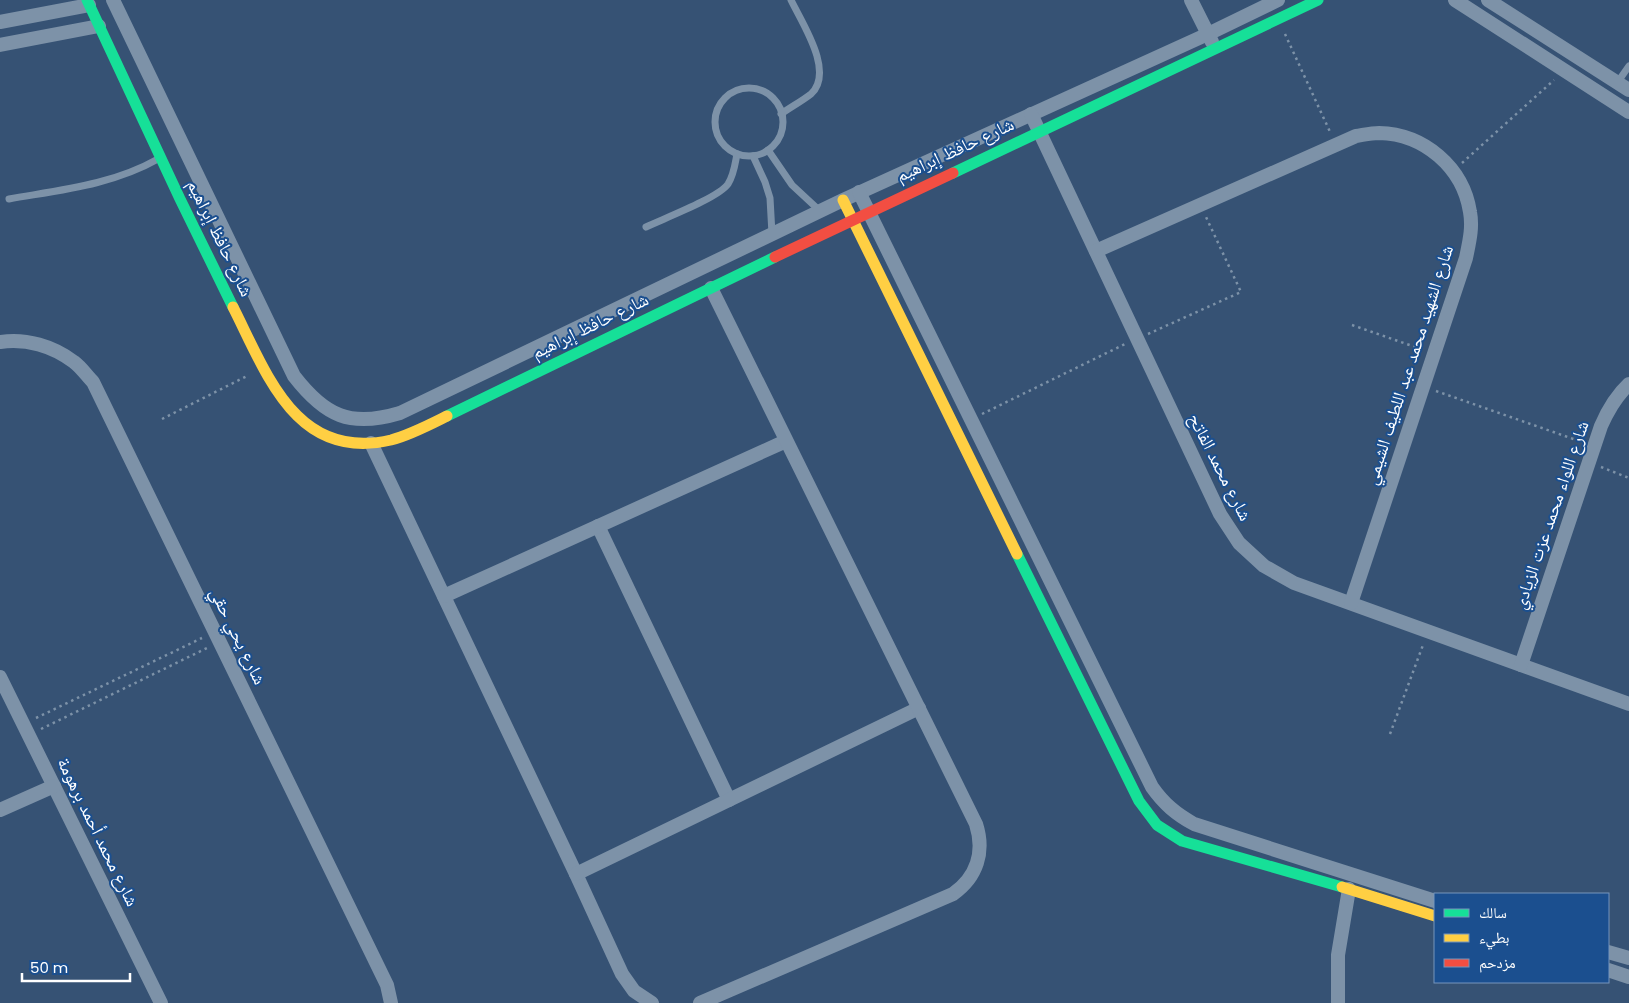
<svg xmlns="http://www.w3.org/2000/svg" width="1629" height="1003" viewBox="0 0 1629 1003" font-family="Poppins,'Noto Naskh Arabic',sans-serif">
	<rect width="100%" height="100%" fill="#365274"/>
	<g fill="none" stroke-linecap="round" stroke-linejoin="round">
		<g stroke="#7d92a8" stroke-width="2.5" stroke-dasharray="2.5 4" stroke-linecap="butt">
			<polyline points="1285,34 1331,134"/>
			<polyline points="1462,163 1554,80"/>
			<polyline points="1352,325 1421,349"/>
			<polyline points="1148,334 1241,292 1206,217"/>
			<polyline points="1436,391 1582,442"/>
			<polyline points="982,414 1125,344"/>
			<polyline points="162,419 249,375"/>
			<polyline points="1601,467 1629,478"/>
			<polyline points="36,718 202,638"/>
			<polyline points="41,729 207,648"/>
			<polyline points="1390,734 1423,645"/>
		</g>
		<g stroke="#7d92a8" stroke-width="7">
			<polyline points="1617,83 1629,66"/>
			<circle cx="749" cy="122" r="34"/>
			<path d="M781,114C791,107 802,101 811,94C835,72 802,23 791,0"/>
			<polyline points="768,150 792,185 820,211"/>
			<polyline points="753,156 765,182 770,198 772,234"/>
			<path d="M9,199C60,190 112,185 158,159"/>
			<path d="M646,227C665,218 718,198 728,184C734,175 735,164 737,154"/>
		</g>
		<g stroke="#7d92a8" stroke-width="14">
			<path d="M113,0L294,376C325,416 350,428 400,413L843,200L1208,34L1278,0"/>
			<polyline points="1191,0 1212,42"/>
			<polyline points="1455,0 1629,112"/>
			<polyline points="1488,0 1629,90"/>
			<polyline points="0,22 89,5"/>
			<polyline points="0,45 99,26"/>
			<polyline points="1031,114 1220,514 1239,543 1264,566 1294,583 1629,704"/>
			<path d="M859,192L1152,787C1164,804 1176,814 1194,824L1435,901"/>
			<path d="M1096,251L1356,136C1363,135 1371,133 1379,133C1424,134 1463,167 1470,212C1473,228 1469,243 1466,258L1351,603"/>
			<path d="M0,342C26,338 53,346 74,362C81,367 87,376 93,382L387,985L391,1003"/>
			<polyline points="371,443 576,874 622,974 634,991 652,1003"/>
			<polyline points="598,526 729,800"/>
			<polyline points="444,596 786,441"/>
			<path d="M1521,665L1601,426C1608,410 1616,396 1629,384"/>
			<polyline points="0,677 161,1003"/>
			<polyline points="0,810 54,786"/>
			<polyline points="576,874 919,708"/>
			<polyline points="1608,952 1629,958"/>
			<polyline points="1608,970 1629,977"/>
			<path d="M700,1003L953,894C977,877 985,852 976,824L711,288"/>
			<polyline points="1338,1003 1338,955 1349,889"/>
		</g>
		<g stroke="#16e098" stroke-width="11">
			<polyline points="87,0 180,199 233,307"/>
			<polyline points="953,173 1318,0"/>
			<polyline points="447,416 775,257"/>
			<polyline points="1017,554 1139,801 1157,825 1182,841 1342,887"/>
		</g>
		<g stroke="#ffcf43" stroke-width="11">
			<polyline points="843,200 1017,554"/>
			<path d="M233,307C267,374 296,462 391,440C410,435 429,425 447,416"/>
			<polyline points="1342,887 1435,916"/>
		</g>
		<polyline stroke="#f24e42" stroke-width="11" points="775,257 953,173"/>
	</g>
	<g text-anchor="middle" stroke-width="4" stroke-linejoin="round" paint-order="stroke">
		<g font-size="18" fill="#fff" stroke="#1b4f8f">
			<text transform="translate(955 150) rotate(-25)" y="6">شارع حافظ إبراهيم</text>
			<text transform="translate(220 238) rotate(64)" y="6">شارع حافظ إبراهيم</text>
			<text transform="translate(590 326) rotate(-26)" y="6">شارع حافظ إبراهيم</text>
			<text transform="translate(1409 365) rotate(-72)" y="6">شارع الشهيد محمد عبد اللطيف الشيمي</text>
			<text transform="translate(1220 467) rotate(63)" y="6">شارع محمد الفاتح</text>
			<text transform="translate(1551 515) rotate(-71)" y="6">شارع اللواء محمد عزت الزيادي</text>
			<text transform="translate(238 636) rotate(64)" y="6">شارع يحي حقي</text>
			<text transform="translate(98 832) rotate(64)" y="6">شارع محمد أحمد برهومة</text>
		</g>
	</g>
	<rect x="1434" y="893" width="175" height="90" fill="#1b4f8f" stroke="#7695bc"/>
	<rect x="1444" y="909" width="25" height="8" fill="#16e098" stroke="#7695bc"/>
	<text x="1479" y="918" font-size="15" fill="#ffffff">سالك</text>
	<rect x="1444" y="934" width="25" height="8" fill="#ffcf43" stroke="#7695bc"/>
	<text x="1479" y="943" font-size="15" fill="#ffffff">بطيء</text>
	<rect x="1444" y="959" width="25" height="8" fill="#f24e42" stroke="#7695bc"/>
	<text x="1479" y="968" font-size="15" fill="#ffffff">مزدحم</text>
	<path d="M22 973v8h108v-8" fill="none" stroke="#ffffff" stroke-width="2.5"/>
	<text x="30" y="973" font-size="15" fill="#ffffff" stroke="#1b4f8f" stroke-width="4" paint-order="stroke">50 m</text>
</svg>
